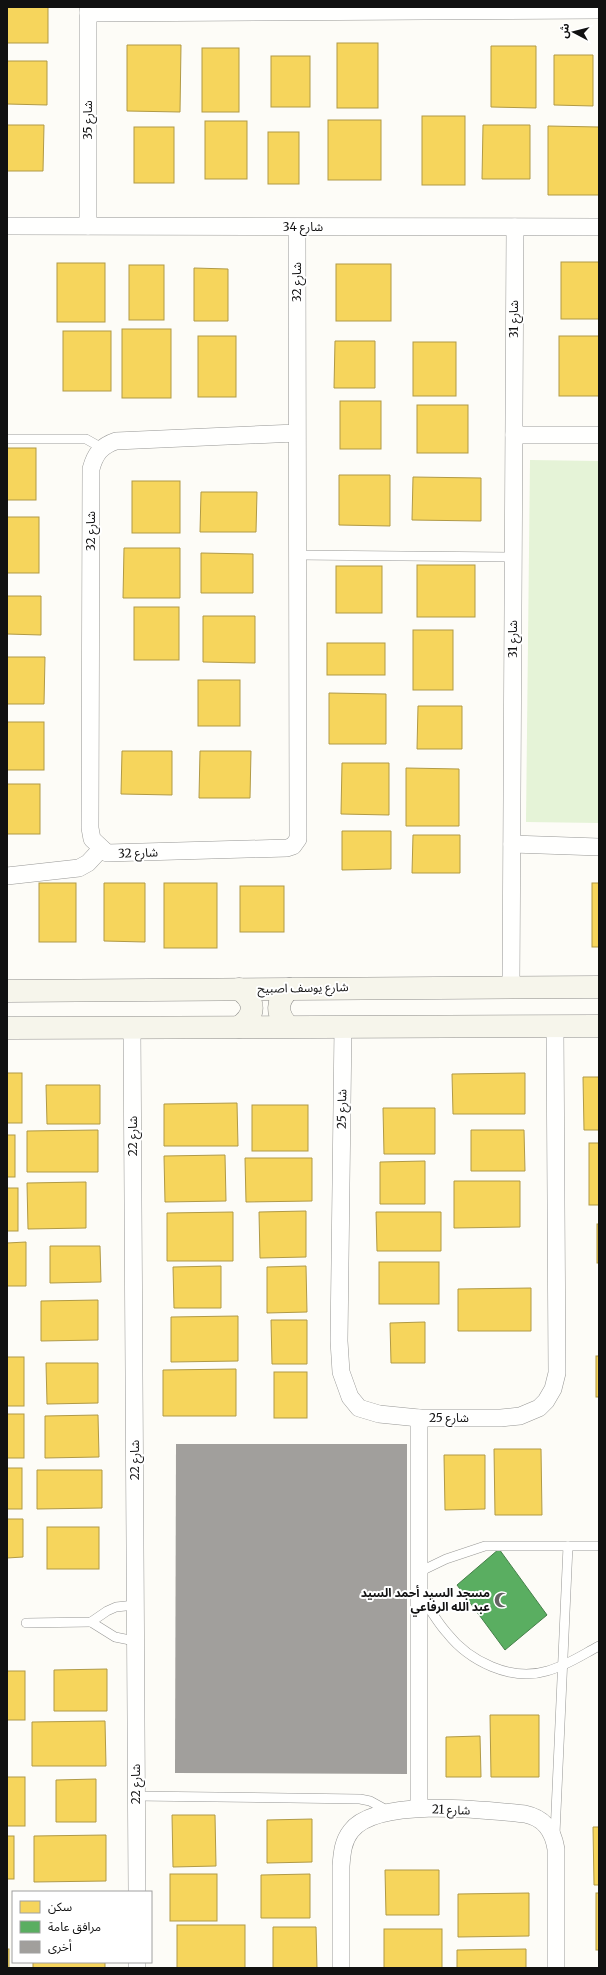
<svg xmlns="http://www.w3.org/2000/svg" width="606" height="1975" viewBox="0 0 606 1975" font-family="Merriweather,'Noto Sans Arabic',serif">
	<rect width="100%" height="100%" fill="#fdfcf7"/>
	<polygon fill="#e5f3d7" points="530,460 599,461 599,823 526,822"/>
	<g fill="#f6d55c" stroke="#b19a46">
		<rect x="7" y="7" width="41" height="36"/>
		<rect x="337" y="43" width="41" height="65"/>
		<polygon points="127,45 181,45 180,112 127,111"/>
		<polygon points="491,46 536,46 536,108 491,107"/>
		<rect x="202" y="48" width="37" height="64"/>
		<polygon points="554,55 593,55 593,106 554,105"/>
		<rect x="271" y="56" width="39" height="51"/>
		<polygon points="7,61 47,61 47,105 7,104"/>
		<rect x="422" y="116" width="43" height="69"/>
		<rect x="328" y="120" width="53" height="60"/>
		<rect x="205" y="121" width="42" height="58"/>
		<polygon points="7,125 44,125 43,171 7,171"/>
		<polygon points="483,125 530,125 530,179 482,179"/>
		<polygon points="548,126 599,127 599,195 548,195"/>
		<rect x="134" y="127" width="40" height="56"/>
		<rect x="268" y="132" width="31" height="52"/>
		<rect x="561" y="262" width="38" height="57"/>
		<rect x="57" y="263" width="48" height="59"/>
		<rect x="336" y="264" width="55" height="57"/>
		<rect x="129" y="265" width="35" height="55"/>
		<polygon points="194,268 228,269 228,321 194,321"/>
		<rect x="122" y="329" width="49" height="69"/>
		<rect x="63" y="331" width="48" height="60"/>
		<rect x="198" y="336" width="38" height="61"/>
		<rect x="559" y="336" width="40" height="60"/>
		<polygon points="335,341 375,341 375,388 334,388"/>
		<rect x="413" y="342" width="43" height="54"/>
		<rect x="340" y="401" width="41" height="48"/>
		<rect x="417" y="405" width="51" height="48"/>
		<rect x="7" y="448" width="29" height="52"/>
		<polygon points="339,475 390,475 390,526 339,525"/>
		<polygon points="413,477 481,478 481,521 412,520"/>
		<rect x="132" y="481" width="48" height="52"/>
		<polygon points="201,492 257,492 256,532 200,532"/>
		<rect x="7" y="517" width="32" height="56"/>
		<polygon points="124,548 180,548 180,598 123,598"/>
		<polygon points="201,553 253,554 253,593 201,593"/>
		<rect x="417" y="565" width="58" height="52"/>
		<rect x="336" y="566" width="46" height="47"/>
		<polygon points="7,596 41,596 41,635 7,634"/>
		<rect x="134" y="607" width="45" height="53"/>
		<polygon points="203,616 255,616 255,663 203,662"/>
		<rect x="413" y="630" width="40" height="60"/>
		<rect x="327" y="643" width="58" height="32"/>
		<polygon points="7,657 45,657 44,704 7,704"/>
		<rect x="198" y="680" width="42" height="46"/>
		<polygon points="329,693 386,694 386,744 329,744"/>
		<polygon points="418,706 462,706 462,749 417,749"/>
		<rect x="7" y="722" width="37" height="48"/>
		<polygon points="122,751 172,751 172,795 121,794"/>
		<polygon points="200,751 251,751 250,798 199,798"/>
		<polygon points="342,763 389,763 389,815 341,814"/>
		<polygon points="406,768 459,769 459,826 406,826"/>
		<rect x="7" y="784" width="33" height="50"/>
		<polygon points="342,831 391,831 391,869 342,870"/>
		<polygon points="413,835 460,835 460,873 412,873"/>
		<rect x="39" y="883" width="37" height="59"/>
		<polygon points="104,883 145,883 145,942 104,941"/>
		<rect x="164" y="883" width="53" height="65"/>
		<rect x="592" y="883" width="7" height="64"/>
		<rect x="240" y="886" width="44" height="46"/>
		<rect x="7" y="1073" width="15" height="50"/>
		<polygon points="525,1073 525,1114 453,1114 452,1074"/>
		<polygon points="583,1077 599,1077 599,1130 584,1130"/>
		<polygon points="46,1085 100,1085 100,1124 47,1124"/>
		<polygon points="237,1103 238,1146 164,1146 164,1104"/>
		<rect x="252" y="1105" width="56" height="46"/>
		<polygon points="383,1108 435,1108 435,1154 384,1154"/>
		<polygon points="98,1130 98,1172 27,1172 27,1131"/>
		<polygon points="471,1130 524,1130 525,1171 471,1171"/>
		<rect x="7" y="1135" width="8" height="42"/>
		<rect x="589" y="1143" width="10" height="62"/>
		<polygon points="225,1155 226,1201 165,1202 164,1156"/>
		<polygon points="245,1158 312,1158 312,1201 246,1202"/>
		<polygon points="425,1161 425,1204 380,1204 380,1162"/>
		<polygon points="454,1181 520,1181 520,1227 454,1228"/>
		<polygon points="86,1182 86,1228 28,1229 27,1183"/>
		<rect x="7" y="1188" width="11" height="43"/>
		<polygon points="306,1211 306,1257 260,1258 259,1212"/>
		<polygon points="233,1212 233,1261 167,1261 167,1213"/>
		<polygon points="376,1212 441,1212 441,1251 377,1251"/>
		<rect x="597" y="1224" width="2" height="39"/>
		<polygon points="26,1242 26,1286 7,1286 7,1243"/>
		<polygon points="50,1246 100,1246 101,1282 50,1283"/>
		<rect x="379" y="1262" width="60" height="42"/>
		<polygon points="221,1266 221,1308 174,1308 173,1267"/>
		<polygon points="306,1266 307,1312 267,1313 267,1267"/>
		<polygon points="531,1288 531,1331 458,1331 458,1289"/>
		<polygon points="98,1300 98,1340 41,1341 41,1301"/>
		<polygon points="238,1316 238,1361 171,1362 171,1317"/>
		<polygon points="271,1320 307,1320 307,1364 272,1364"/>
		<polygon points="425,1322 425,1363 391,1363 390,1323"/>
		<rect x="596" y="1356" width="3" height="41"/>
		<rect x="7" y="1357" width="17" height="49"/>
		<polygon points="46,1363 98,1363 98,1403 47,1404"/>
		<polygon points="236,1369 236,1416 163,1416 163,1370"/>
		<rect x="274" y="1372" width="33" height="46"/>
		<rect x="7" y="1414" width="17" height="44"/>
		<polygon points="98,1415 99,1457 45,1458 45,1416"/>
		<polygon points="494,1449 541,1449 542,1515 495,1515"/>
		<polygon points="444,1455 485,1455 485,1509 445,1510"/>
		<rect x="7" y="1468" width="15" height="41"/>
		<polygon points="37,1470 102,1470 102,1508 37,1509"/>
		<polygon points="7,1519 23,1519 23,1557 7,1558"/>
		<rect x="47" y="1527" width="52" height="42"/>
		<polygon points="107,1669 107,1711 54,1711 54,1670"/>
		<rect x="7" y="1671" width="18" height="49"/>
		<polygon points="490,1715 539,1715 539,1777 491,1777"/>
		<polygon points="105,1721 106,1766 32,1766 32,1722"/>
		<polygon points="480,1736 481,1777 446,1777 446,1737"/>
		<rect x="7" y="1777" width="18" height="49"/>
		<polygon points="96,1779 96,1822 56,1822 56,1780"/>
		<polygon points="172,1815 215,1815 216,1866 173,1867"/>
		<polygon points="312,1819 312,1862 267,1863 267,1820"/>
		<polygon points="593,1827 599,1827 599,1885 594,1885"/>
		<polygon points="106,1835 106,1881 34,1882 34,1836"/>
		<rect x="7" y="1836" width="7" height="43"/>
		<polygon points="385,1870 439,1870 439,1915 386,1915"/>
		<rect x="170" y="1874" width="47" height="47"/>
		<polygon points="310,1874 310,1918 261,1918 261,1875"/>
		<polygon points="529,1893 529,1936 458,1937 458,1894"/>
		<rect x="596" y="1893" width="3" height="57"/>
		<rect x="177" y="1925" width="68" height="43"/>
		<polygon points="273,1927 316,1927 317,1968 273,1968"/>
		<rect x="384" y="1929" width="58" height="39"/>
		<rect x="7" y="1949" width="2" height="19"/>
		<polygon points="526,1949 526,1968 457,1968 457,1950"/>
		<rect x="33" y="1962" width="72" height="6"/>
	</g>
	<polygon fill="#5aae61" stroke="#447f49" points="499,1549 547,1615 505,1650 457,1585"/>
	<polygon fill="#a19f9c" points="176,1444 407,1444 407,1774 175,1773"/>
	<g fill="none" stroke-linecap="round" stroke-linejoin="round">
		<defs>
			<g id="lane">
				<polyline points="7,439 86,439 102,448"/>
				<polyline points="296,555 513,557"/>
				<polyline points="419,1572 446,1559 485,1546 599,1546"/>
				<path d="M421,1595C429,1608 437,1622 447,1633C469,1661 511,1682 547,1671C566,1666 582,1655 599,1646"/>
				<polyline points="91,1622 115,1637 135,1641"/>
				<polyline points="26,1623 91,1622 107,1611 116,1607 135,1605"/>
				<polyline points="136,1796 360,1799 370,1801 390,1812"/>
				<polyline points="555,1834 568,1546"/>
			</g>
			<g id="street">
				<polyline points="88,13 599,10"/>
				<polyline points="7,226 599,227"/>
				<polyline points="88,226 88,7"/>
				<path d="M296,433L116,441C101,446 95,454 91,469L90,828L92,839L107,853L287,848L293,846L298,839L297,227"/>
				<polyline points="514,435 599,435"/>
				<polyline points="512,844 599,847"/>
				<polyline points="7,876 79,868 88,863 101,849"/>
				<polyline points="511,988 515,227"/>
				<polyline points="132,1027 137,1892"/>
				<polyline points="343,1027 339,1341 341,1372 350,1397 359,1408 379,1414 419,1418 501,1418 520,1416 539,1408 546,1401 553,1389 557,1373 555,1027"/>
				<polyline points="419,1808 419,1418"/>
				<polyline points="137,1962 137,1968"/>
				<path d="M341,1968V1866C342,1853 343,1841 351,1831C377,1797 486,1810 525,1814C544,1818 553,1830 556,1849V1968"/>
			</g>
			<g id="secondary">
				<path d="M239,989C256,1001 256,1015 239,1027"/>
				<polyline points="7,991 599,987"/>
				<path d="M288,1026C276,1014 276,1001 289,989"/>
				<polyline points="7,1028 599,1026"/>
			</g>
		</defs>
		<use href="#lane" stroke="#979795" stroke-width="10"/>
		<use href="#street" stroke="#979795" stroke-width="18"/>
		<use href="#secondary" stroke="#8e8d8b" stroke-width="23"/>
		<use href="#lane" stroke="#fffffe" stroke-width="9"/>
		<use href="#street" stroke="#fffffe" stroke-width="17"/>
		<use href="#secondary" stroke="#f6f5eb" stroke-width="22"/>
	</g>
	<defs>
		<symbol id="mosque-bare" viewBox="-9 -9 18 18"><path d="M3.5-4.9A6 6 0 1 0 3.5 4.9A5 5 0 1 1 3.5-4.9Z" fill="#646362" stroke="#fff" stroke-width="2.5" paint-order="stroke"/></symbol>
	</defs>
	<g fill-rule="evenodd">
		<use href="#mosque-bare" x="491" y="1589" width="22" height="22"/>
	</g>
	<g text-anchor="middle" stroke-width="4" stroke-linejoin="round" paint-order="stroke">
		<g font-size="12" fill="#111" stroke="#fff">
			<text transform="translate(88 120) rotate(-90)" y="4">شارع 35</text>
			<text x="303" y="231">شارع 34</text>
			<text transform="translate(297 282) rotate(-90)" y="4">شارع 32</text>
			<text transform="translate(514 319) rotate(-90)" y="4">شارع 31</text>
			<text transform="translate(91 531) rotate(-90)" y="4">شارع 32</text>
			<text transform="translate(513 639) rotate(-90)" y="4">شارع 31</text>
			<text transform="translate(138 853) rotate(-2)" y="4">شارع 32</text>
			<text transform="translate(303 988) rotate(-1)" y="4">شارع يوسف اصبيح</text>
			<text transform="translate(342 1109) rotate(-89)" y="4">شارع 25</text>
			<text transform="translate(133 1136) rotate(-90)" y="4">شارع 22</text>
			<text x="449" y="1422">شارع 25</text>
			<text transform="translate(135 1460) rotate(-90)" y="4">شارع 22</text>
			<text transform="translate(136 1784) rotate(-90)" y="4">شارع 22</text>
			<text transform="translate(451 1810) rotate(2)" y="4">شارع 21</text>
		</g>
		<g font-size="12" font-weight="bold" fill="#111" stroke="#fff" text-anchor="end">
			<text x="490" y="1597">مسجد السيد أحمد السيد<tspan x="490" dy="14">عبد الله الرفاعي</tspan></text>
		</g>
	</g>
	<rect width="606" height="1975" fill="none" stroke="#111111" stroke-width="16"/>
	<rect x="12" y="1891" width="140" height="72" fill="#ffffff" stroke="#a0a0a0"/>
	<rect x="20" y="1901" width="20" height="12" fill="#f6d55c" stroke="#a0a0a0"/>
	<text x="48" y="1911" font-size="12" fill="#111111">سكن</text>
	<rect x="20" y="1921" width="20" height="12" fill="#5aae61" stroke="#a0a0a0"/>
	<text x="48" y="1931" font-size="12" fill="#111111">مرافق عامة</text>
	<rect x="20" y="1941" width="20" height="12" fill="#a19f9c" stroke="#a0a0a0"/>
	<text x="48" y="1951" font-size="12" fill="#111111">أخرى</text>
	<g transform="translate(574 32) rotate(277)" stroke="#ffffff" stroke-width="3" paint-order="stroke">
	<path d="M0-3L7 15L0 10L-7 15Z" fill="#111111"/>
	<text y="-6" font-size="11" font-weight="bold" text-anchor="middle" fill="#111111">ش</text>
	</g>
</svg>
